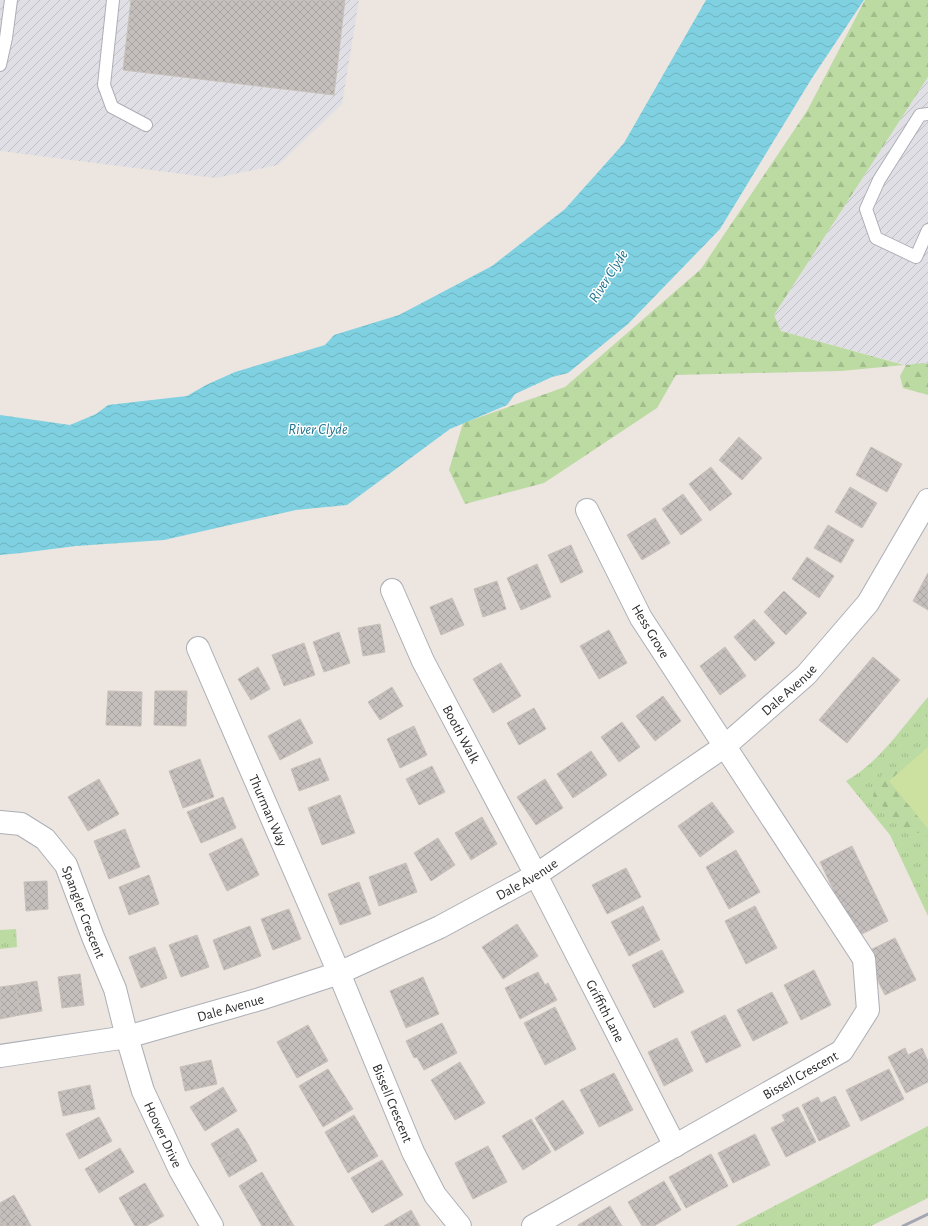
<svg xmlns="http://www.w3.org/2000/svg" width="928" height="1226" viewBox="0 0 928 1226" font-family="'Alegreya Sans',sans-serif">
	<defs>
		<pattern id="industrial-furrows" width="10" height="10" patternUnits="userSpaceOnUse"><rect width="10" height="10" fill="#e0dfe5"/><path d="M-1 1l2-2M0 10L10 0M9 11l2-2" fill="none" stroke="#c0c0c5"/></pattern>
		<pattern id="grass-tufts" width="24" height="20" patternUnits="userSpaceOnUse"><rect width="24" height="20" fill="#bcdba3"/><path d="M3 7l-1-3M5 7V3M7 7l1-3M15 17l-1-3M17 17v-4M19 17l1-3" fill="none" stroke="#a2bc8c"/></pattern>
		<pattern id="forest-firs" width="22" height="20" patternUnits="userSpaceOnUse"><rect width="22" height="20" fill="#bcdba3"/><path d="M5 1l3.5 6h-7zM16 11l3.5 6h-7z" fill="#a2bc8c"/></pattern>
		<pattern id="water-waves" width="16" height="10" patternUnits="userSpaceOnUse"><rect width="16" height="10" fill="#7fd1e1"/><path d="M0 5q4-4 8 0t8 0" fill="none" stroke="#6eb4c1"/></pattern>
		<pattern id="building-cross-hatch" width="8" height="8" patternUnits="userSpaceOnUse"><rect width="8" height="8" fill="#c4bfbc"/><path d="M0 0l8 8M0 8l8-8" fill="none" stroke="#a9a4a2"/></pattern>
	</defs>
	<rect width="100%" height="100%" fill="#ece5e0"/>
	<g fill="url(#industrial-furrows)">
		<polygon points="0,0 359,0 342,104 278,165 215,178 0,151"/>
		<polygon points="928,77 928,371 781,331 774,315"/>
	</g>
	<g fill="url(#grass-tufts)">
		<path d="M928,697V916L890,835L846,781C880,762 903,726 928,697Z"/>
		<polygon points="16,929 17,947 0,949 0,930"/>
		<polygon points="928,1126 928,1198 871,1226 736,1226"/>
	</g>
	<g fill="url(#forest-firs)">
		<polygon points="865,0 928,0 928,77 774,315 781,331 904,365 841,371 676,375 657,408 544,483 465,504 449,470 463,423 565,387 701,269 807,111"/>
		<polygon points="923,363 928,364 928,395 903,388 900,376 906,365"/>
		<path d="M894,767L905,768L928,808V837L922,833H910L900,826L891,815L873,796C878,781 879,774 894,767Z"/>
	</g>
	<polygon fill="#cce1a0" points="928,747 928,829 889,781"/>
	<polygon fill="url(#water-waves)" points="706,0 864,0 812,78 720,229 628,324 568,373 552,377 515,394 507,405 450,429 347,505 296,510 164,540 76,546 21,553 0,555 0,415 70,425 96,414 108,405 187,396 206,385 235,372 325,345 334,335 399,315 492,266 565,209 624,143"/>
	<g fill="url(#building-cross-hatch)" stroke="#c7c1b9">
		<polygon points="131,0 345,0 334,95 123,70"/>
		<polygon points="739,437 762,458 742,480 719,460"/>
		<polygon points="871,447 902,464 887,492 856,475"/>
		<polygon points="711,467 732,494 710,511 689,484"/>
		<polygon points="850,487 877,503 862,528 835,512"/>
		<polygon points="683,494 702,520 681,535 662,509"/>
		<polygon points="655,518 670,543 642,560 627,535"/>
		<polygon points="828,525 854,540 841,563 814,548"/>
		<polygon points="571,545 583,572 561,583 548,555"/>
		<polygon points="807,557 834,576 819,598 792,579"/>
		<polygon points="537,564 551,597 521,610 507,578"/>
		<polygon points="928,573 928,610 913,601"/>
		<polygon points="497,581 506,609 483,617 474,589"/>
		<polygon points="784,591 807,613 786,635 764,612"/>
		<polygon points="452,598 464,625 441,635 430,607"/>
		<polygon points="754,619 775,643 755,661 734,637"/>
		<polygon points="380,624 385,652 363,656 358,628"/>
		<polygon points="609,630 627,663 599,679 580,646"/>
		<polygon points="339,632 350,663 324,672 313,642"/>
		<polygon points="304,643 315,675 284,686 272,655"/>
		<polygon points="725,647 746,676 720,695 700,666"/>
		<polygon points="873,657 900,680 847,743 819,720"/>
		<polygon points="501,663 521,696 493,713 473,679"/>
		<polygon points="258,667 270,689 251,700 238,679"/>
		<polygon points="392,687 403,706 380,720 368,702"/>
		<polygon points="108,691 142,692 141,726 106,725"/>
		<polygon points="155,691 187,691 186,726 154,725"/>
		<polygon points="663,696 681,721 655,741 636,716"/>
		<polygon points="534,708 546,729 519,745 507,723"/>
		<polygon points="300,719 313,743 280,760 268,736"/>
		<polygon points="622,722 640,747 619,762 601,737"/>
		<polygon points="414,726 427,755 400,768 387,739"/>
		<polygon points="591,751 607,775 573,798 557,774"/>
		<polygon points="320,758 329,780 299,791 291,769"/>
		<polygon points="200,759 214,797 183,808 169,771"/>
		<polygon points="432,766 445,792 419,805 406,779"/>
		<polygon points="99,779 119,814 88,831 68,797"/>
		<polygon points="545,779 563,808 536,825 517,797"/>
		<polygon points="340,795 355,833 322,845 308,808"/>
		<polygon points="223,797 236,828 201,843 187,812"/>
		<polygon points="712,802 734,832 700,857 678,826"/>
		<polygon points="482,817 497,844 471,860 455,833"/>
		<polygon points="125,829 140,867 109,879 94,841"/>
		<polygon points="242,838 259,875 227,891 209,854"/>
		<polygon points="438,838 455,865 431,881 414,853"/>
		<polygon points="852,846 888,921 856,937 820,862"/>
		<polygon points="736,850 760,892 729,909 706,867"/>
		<polygon points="406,863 417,892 379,906 369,877"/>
		<polygon points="626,868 641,897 607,914 592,885"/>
		<polygon points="149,875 159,904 129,915 119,887"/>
		<polygon points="47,881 48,909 26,911 24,882"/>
		<polygon points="359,882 371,914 340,925 328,894"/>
		<polygon points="643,906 660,940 629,956 611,922"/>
		<polygon points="755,906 777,948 746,964 725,921"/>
		<polygon points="289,909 301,939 273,950 261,919"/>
		<polygon points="517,924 538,956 503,979 482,947"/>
		<polygon points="250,926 261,956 224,970 213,940"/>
		<polygon points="197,935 209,967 181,977 169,945"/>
		<polygon points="895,938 916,980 885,995 864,953"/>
		<polygon points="155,947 167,978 141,988 129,957"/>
		<polygon points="662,950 684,992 654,1008 632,965"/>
		<polygon points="814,970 831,1005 801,1020 784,985"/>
		<polygon points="538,972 545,985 548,983 557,1000 520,1019 505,988"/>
		<polygon points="80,974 84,1005 62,1008 58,977"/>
		<polygon points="423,977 439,1014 406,1028 390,991"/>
		<polygon points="37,981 42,1011 20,1015 15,985"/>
		<polygon points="15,985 20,1015 0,1019 0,987"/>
		<polygon points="772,992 788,1023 753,1041 737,1010"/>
		<polygon points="555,1007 576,1049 545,1065 524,1023"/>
		<polygon points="725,1015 741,1046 706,1063 691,1032"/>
		<polygon points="442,1023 457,1053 424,1070 417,1057 414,1058 406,1041"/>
		<polygon points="308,1025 328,1061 297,1078 277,1042"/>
		<polygon points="677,1038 693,1071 664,1086 648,1052"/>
		<polygon points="905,1048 908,1055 922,1048 928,1061 928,1082 906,1093 888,1057"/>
		<polygon points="211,1060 217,1084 185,1091 180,1067"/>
		<polygon points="460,1062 485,1103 455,1120 431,1080"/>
		<polygon points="328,1069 353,1109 323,1127 299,1086"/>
		<polygon points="889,1069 904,1099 861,1121 846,1090"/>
		<polygon points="614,1073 633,1110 599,1127 580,1090"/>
		<polygon points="90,1085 95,1109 63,1116 58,1092"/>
		<polygon points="223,1087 237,1111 205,1131 190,1107"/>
		<polygon points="835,1096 850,1126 819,1141 802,1105 818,1097 821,1103"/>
		<polygon points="563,1100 584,1133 555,1151 535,1118"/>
		<polygon points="798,1107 816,1142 786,1157 771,1128 785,1121 782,1115"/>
		<polygon points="354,1115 378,1156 348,1173 325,1132"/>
		<polygon points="99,1117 112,1141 79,1159 66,1134"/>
		<polygon points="531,1119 551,1152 523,1170 502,1136"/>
		<polygon points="238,1128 248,1144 220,1160 211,1144"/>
		<polygon points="755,1134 770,1165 733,1183 718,1153"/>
		<polygon points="248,1144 257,1161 229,1177 220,1160"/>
		<polygon points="488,1146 507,1182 473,1199 455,1163"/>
		<polygon points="120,1148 134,1172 99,1193 85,1169"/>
		<polygon points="711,1154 728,1186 686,1208 669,1177"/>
		<polygon points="382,1160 403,1195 372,1213 351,1178"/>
		<polygon points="262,1172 294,1226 262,1226 239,1186"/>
		<polygon points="664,1181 681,1210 654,1226 642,1226 628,1202"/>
		<polygon points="145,1183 154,1199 128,1214 119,1198"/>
		<polygon points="14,1195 23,1211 0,1224 0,1203"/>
		<polygon points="154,1199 164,1216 146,1226 135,1226 128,1214"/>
		<polygon points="610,1206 622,1226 579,1226 578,1225"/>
		<polygon points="411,1210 420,1226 384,1226"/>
		<polygon points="23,1211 31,1226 0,1226 0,1224"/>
	</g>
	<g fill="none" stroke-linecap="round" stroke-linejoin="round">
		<defs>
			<g id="service">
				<polyline points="113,0 104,85 112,107 146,125"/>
				<polyline points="0,65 6,38 11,0"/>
				<polyline points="928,114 920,115 879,180 866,209 876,238 916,257 928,230"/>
			</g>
			<g id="minor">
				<path id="s1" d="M392,590L423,661L536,875L675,1146"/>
				<path id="s2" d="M198,648L339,973L413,1152L435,1195L460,1226"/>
				<path id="s3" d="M0,822L21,824L45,839L66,865L93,937L115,989L127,1037L143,1091L180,1170L212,1226"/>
				<path id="s4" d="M0,1056L127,1037L260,999L339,973L440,927L536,875L725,746L806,675L868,603L928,500"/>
				<path id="s5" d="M533,1226L842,1051L868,1010L864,959L641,618L587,510"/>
			</g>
		</defs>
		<use href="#service" stroke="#acafb6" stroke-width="14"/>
		<use href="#minor" stroke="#acafb6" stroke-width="24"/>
		<use href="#service" stroke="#fff" stroke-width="12"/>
		<use href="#minor" stroke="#fff" stroke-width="22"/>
		<polyline stroke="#a3a7b3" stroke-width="3" points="903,1226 928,1214"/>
	</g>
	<g text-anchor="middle" stroke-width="3" stroke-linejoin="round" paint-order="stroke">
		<g font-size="14" fill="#2c2c2c" stroke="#fff">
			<text transform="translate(651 631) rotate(59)" y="5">Hess Grove</text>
			<text dy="5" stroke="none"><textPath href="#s4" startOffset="884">Dale Avenue</textPath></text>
			<text dy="5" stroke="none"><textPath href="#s1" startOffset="160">Booth Walk</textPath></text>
			<text dy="5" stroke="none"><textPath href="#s2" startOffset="177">Thurman Way</textPath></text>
			<text dy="5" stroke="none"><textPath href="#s4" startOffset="560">Dale Avenue</textPath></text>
			<text dy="5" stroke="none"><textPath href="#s3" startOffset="133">Spangler Crescent</textPath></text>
			<text dy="5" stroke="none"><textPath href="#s4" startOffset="236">Dale Avenue</textPath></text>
			<text dy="5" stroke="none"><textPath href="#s1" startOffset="472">Griffith Lane</textPath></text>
			<text dy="5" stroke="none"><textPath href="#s5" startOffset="307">Bissell Crescent</textPath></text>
			<text dy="5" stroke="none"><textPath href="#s2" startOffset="495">Bissell Crescent</textPath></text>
			<text dy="5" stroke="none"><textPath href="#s3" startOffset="370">Hoover Drive</textPath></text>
		</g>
		<g font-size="15" font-style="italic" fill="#1e738e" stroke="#fff">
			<text transform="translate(608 276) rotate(-57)" y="5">River Clyde</text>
			<text x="318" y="434">River Clyde</text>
		</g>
	</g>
</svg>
